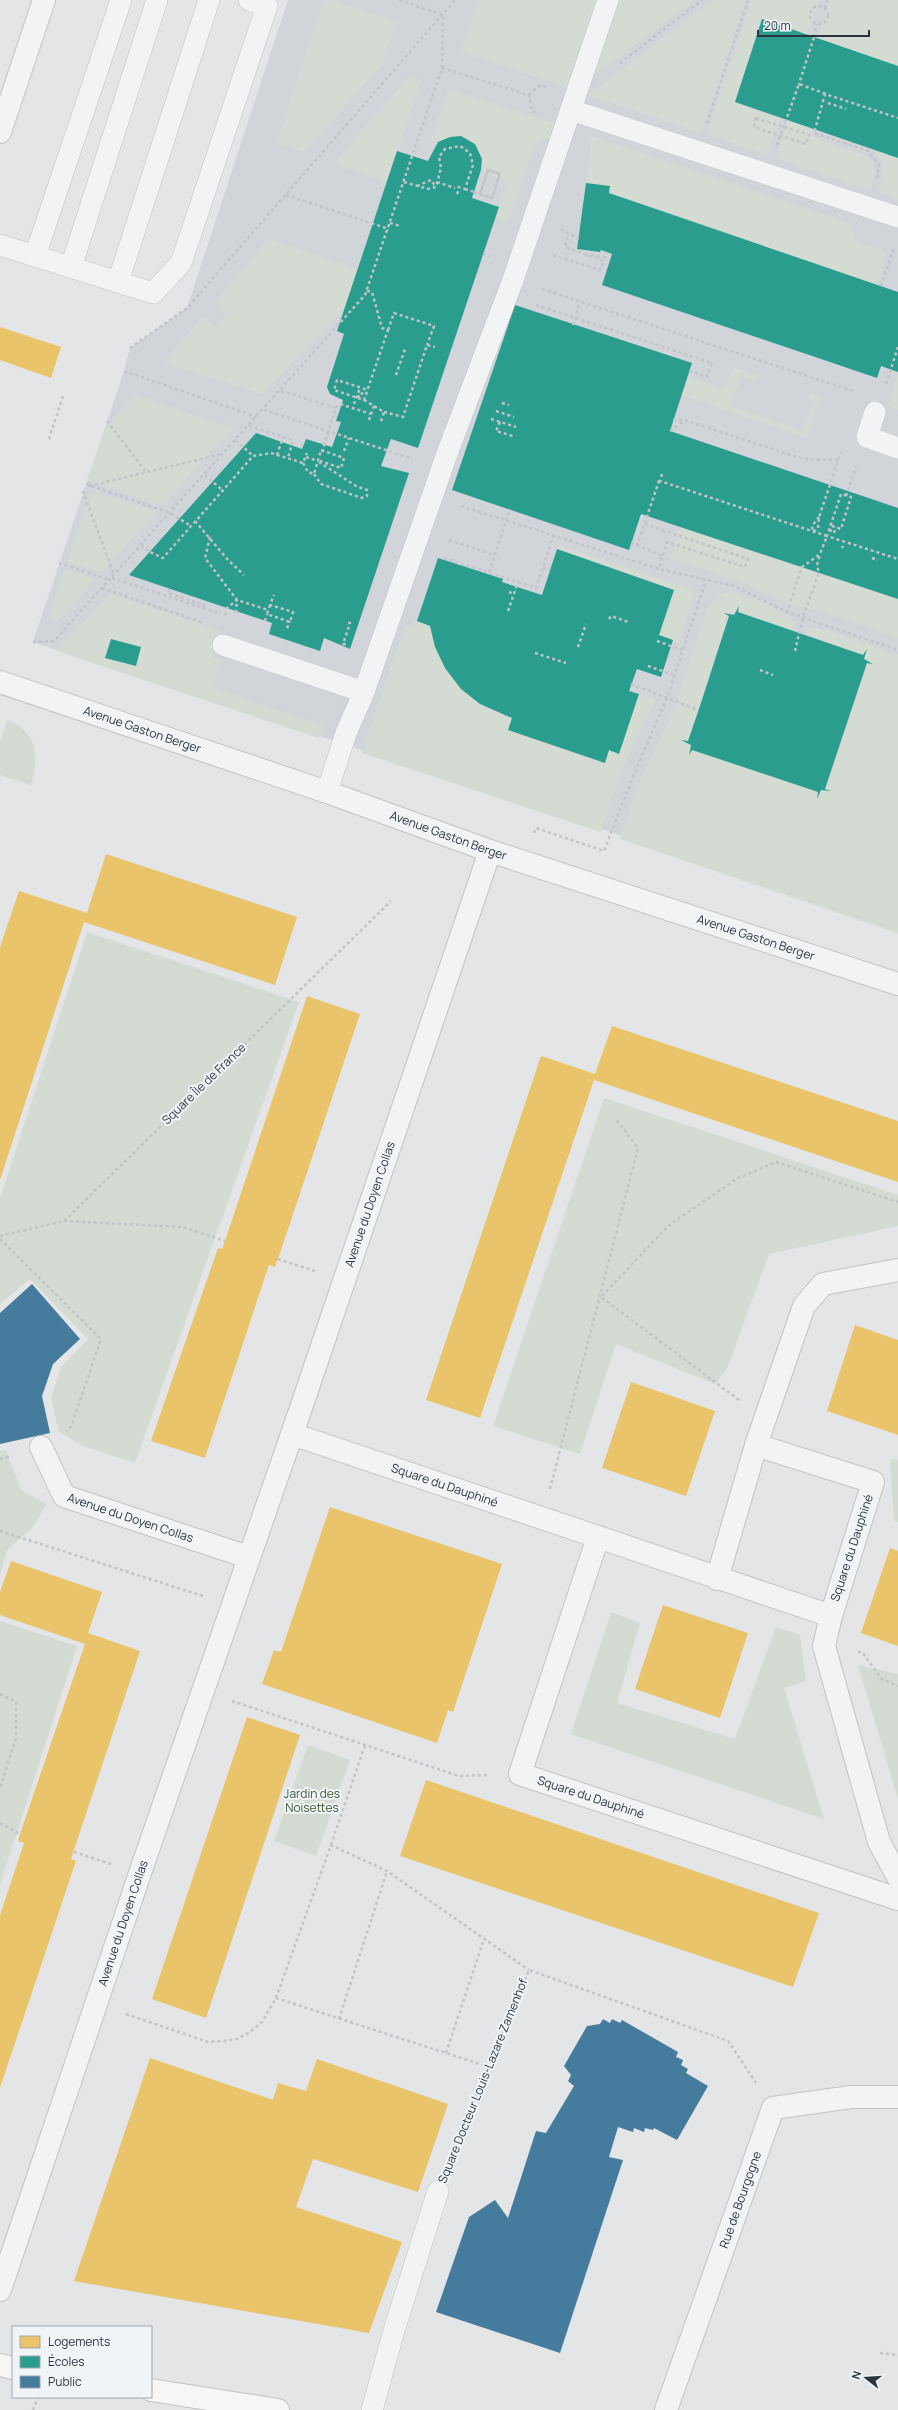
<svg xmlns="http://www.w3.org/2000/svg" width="898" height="2410" viewBox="0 0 898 2410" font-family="Manrope,sans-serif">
	<rect width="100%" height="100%" fill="#e3e5e7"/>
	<polygon fill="#d1d5da" points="288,0 898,0 898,932 611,832 33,642 124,371 130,348 187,308"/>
	<g fill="#d4dbd3">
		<polygon points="324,0 331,0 397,22 381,66 303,152 277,143"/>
		<polygon points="479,0 599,0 569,88 461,52"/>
		<polygon points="618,0 694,0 592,77"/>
		<polygon points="713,0 746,0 701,133 588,95"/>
		<polygon points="752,0 819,0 808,35 762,20 735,102 780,118 767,155 707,134"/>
		<polygon points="830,0 898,0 898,66 817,38"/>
		<polygon points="409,76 421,80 387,182 334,164"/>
		<path d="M449,89L556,124L552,136L535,144L508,223L495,218L508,181L481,172C487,145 462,127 438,142L431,140Z"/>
		<polygon points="788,120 808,127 812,136 818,140 865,155 872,160 875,175 870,190 776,158"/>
		<polygon points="592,136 850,223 855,241 886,252 877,285 609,193 610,186 586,183"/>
		<path d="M864,146L898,158V199L878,192C885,170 887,158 864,146Z"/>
		<polygon points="269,239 358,269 346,305 262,394 164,363 203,316 215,327 228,313 216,302"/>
		<polygon points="733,367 759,376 757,381 741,376 730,406 803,431 813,401 808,399 810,393 821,397 807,438 681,395 687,376 725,389"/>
		<polygon points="897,375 898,376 898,410 887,406"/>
		<polygon points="136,395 232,428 162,506 87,480 105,429"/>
		<polygon points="98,493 156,512 101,572 67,561 90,495"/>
		<polygon points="681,527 898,599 898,638 823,612 790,604 732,579 670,558"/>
		<polygon points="560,545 691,589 694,593 679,644 659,635 674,590 622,573 623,571 580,558 557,549"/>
		<polygon points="64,569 95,579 57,622 48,618"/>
		<path d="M729,592C752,595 778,609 796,623L793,631L738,612V608L734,615L726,614L729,616L688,741H684L691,745L690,753L692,750L818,792V797L821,790L829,791L825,789L867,663H872L864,659L866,651L863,655L806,635L809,628L827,630L898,655V933L620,839L636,790L675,708L708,609L721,594Z"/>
		<polygon points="110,594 220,631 212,657 221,660 212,687 323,725 319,738 57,651"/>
		<path d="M414,621L430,626L435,647L440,646L446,669L502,714L512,718L508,730L619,753L639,694L656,700C632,742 614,786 601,832L362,753L405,626L412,628Z"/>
		<path d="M7,720C38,732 39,757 31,785L0,775V742Z"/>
		<polygon points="87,932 299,1002 135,1463 83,1446 59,1432 51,1398 61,1367 88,1339 30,1279 0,1304 0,1198"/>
		<polygon points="604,1098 898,1195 898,1226 769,1254 727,1369 715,1384 616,1344 580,1454 493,1426"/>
		<polygon points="6,1450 21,1490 47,1504 32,1528 7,1550 0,1576 0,1451"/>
		<polygon points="890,1459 898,1460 898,1522 894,1521"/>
		<polygon points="611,1612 640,1623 617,1703 735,1739 776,1627 800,1635 806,1681 784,1688 824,1819 571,1734"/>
		<polygon points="0,1621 77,1646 0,1885"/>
		<polygon points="858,1665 898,1674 898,1799"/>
		<polygon points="308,1745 350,1760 316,1856 274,1841"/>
	</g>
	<g fill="#e9c46a">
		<polygon points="0,327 61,347 51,378 0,360"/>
		<polygon points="106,854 297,917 275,985 84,922 0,1180 0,947 19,891 87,913"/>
		<polygon points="307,996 360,1014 278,1259 275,1267 269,1265 205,1458 151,1441 218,1248 222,1249 225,1241"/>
		<polygon points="612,1026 898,1121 898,1182 594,1080 480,1418 426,1400 541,1056 595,1074"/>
		<polygon points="855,1325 898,1340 898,1435 827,1411"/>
		<polygon points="631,1382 715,1411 686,1496 602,1468"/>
		<polygon points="330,1507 502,1564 453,1712 448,1710 437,1743 262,1684 274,1650 281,1652"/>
		<polygon points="890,1548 898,1551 898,1646 861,1633"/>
		<polygon points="11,1561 102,1592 88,1633 140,1651 71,1859 76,1861 0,2088 0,1915 24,1843 18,1841 20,1834 85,1644 0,1615 0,1592"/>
		<polygon points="663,1605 748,1633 720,1718 635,1689"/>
		<polygon points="247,1717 300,1735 206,2018 152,1999"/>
		<polygon points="426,1780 819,1913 793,1987 400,1856"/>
		<polygon points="150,2058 273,2100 278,2083 306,2091 317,2059 448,2104 418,2192 313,2159 296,2207 402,2242 369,2333 74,2281"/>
	</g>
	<g fill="#2a9d8f">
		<polygon points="762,19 898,66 898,158 735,102"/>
		<polygon points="461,136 475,144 482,159 481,170 472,198 499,207 418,448 391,439 381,466 409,473 350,649 324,638 320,651 269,634 272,623 129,575 256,433 302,449 306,439 332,447 341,422 336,421 343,400 330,394 327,387 344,334 337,331 397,151 428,161 438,142 450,137"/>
		<polygon points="586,183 610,186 609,193 898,292 898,372 881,366 877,378 602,285 612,254 601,250 600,252 577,249"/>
		<polygon points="515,305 692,363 670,431 898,508 898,599 641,514 629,550 452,490"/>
		<polygon points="557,549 674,590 659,635 673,640 661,677 637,669 629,691 639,694 619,754 609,750 605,763 508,730 512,718 480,704 461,689 445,668 435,647 430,626 417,621 438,558 503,579 502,582 542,595"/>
		<polygon points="739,606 738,612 863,655 867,649 864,659 873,664 867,663 825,789 831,791 821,790 817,799 818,792 692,750 689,755 691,745 681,740 688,741 700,706 729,616 724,613 734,615"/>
		<polygon points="111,639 141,647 136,666 105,658"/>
	</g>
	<g fill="#457b9d">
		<polygon points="32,1284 80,1339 53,1364 42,1396 50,1433 0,1444 0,1313"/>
		<polygon points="603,2019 610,2023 612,2019 620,2023 622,2020 678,2052 676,2057 683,2060 681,2065 688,2069 686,2073 708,2086 677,2140 654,2128 653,2130 645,2128 644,2132 634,2128 633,2132 618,2127 609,2157 623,2160 560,2353 436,2312 469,2217 495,2200 508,2218 536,2131 546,2133 574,2086 568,2081 571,2075 564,2066 587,2026 600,2024"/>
	</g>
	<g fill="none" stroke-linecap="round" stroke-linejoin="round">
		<defs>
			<g id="service">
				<polyline points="571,110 898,217"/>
				<polyline points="0,245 153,293 181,263 267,6 249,0"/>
				<polyline points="35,256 121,0"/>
				<polyline points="71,267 157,0"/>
				<polyline points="118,282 209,0"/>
				<polyline points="875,412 867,437 898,448"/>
				<polyline points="223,645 364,692"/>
				<polyline points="327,792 346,733 364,692 448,451 513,280 608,0"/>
				<polyline points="372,2410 395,2327 438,2191"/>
			</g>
			<g id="minor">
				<polyline points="0,132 44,0"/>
				<polyline points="898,1270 823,1284 804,1306 756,1445 873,1482 831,1616 824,1646 879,1842 898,1877"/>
				<path id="s1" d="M292,1434L598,1537L520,1774L898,1899"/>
				<path id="s2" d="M41,1447L64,1496L248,1557"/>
				<polyline points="598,1537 831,1616"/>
				<polyline points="717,1579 756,1445"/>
				<path id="s3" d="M0,2290L140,1873L302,1405L490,851"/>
				<path id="s4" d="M666,2410L773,2108L851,2097H898"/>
			</g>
			<g id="tertiary">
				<path id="s5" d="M0,682L327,792L490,851L898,984"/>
			</g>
			<g id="secondary">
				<polyline points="0,2365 13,2368"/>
				<polyline points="151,2390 278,2410"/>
			</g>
		</defs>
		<use href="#service" stroke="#c1c3c5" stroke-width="22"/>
		<use href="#minor" stroke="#c1c3c5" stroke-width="24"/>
		<use href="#tertiary" stroke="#c1c3c5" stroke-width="24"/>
		<use href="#secondary" stroke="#c1c3c5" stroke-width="24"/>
		<g stroke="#c2c4c8" stroke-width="2.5" stroke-dasharray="3 3" stroke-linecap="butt">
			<circle cx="819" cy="15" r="9"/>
			<polyline points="825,8 827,0"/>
			<polyline points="814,37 816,24"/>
			<polyline points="620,63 702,0"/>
			<polyline points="442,68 529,95 532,111 539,113"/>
			<polyline points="801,85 799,84 814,37"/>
			<polyline points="529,95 540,85 547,87"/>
			<polyline points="828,103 846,109"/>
			<polygon points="756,118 809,135 806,144 754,127"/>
			<polyline points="707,123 748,0"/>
			<polyline points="777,145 799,84 826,94"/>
			<polyline points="877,178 879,165 868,151 814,133 825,94 898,118"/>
			<polyline points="404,182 428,189 436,187 441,168 439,157 445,149 460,146 470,153 473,165 465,189 455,186"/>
			<polyline points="437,182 455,188"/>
			<polyline points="417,186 431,180 435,186"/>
			<polyline points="465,189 474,192"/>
			<path d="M474,192L480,194L488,170L499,174C497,182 495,190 492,198L480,194L488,170L500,174L492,198L480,194"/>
			<polyline points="457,194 459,189"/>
			<polyline points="286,195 389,229"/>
			<polyline points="390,223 400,226"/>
			<polyline points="561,229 579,239"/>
			<polyline points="483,254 490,256"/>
			<polyline points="585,254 605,257 607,252"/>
			<polyline points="553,255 600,270 604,261 565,247 568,233"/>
			<polyline points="881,286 894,247"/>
			<polyline points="542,289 853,391"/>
			<polyline points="367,291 372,292 382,328 388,330 364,400 334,390 337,380 368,390"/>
			<polyline points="536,305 712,363 707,377 689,371"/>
			<polyline points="573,325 580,301"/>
			<polyline points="388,330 394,313 434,326 427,345"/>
			<polyline points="130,348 187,308 455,0"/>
			<polyline points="124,371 257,417"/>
			<polyline points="396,375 405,349"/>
			<polyline points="886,384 898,347"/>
			<polyline points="281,391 336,408 333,418"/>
			<polyline points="358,398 360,393 367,395"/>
			<polyline points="364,400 384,412 380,424"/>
			<polyline points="502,403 509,405"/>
			<polyline points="354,404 360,388"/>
			<polyline points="336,408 340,404 371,414"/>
			<polyline points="264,410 413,459"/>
			<polyline points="496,411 514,417"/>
			<polyline points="384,412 403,417 427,345 435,347"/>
			<polyline points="491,419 516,427"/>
			<polyline points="369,420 374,406"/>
			<polyline points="673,420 684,420 803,459 838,460"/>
			<polyline points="107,421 146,472"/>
			<polyline points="500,422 496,431 513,436"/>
			<polyline points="249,426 293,440 288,458"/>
			<polyline points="670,431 684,421"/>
			<polyline points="49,439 63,396"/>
			<polyline points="236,440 253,456"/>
			<polyline points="344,451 349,438"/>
			<polyline points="322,452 329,431"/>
			<polyline points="277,455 283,437"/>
			<polyline points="306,457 318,461"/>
			<polyline points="303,463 308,472 314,474 321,450 344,458 341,468 320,461"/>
			<polyline points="314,474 321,484 362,498 367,496 367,490 356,486 319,462"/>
			<polyline points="662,474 660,481 827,536 820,554 802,567 787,612"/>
			<polyline points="205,475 222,490"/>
			<polyline points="86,484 170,513 191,526"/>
			<polyline points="89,486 222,454"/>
			<polyline points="83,491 114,575"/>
			<polyline points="846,496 856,466"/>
			<polyline points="461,506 659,569 734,586 787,612 898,650"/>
			<polyline points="819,517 812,526 813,532 818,528 819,517 841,452"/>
			<polyline points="195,521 228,560 244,575"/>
			<polyline points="645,524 748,559 745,567 667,542 659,569"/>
			<polyline points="830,532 832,526 841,529 851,497 841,494 827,536 898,559"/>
			<polyline points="834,533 836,527"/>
			<polyline points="210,537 205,558 237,600 268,610"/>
			<polyline points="449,540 495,555"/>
			<polyline points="631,543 663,556"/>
			<polyline points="141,545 150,552 163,558 253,456 271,453 303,463 307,453"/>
			<polyline points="637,546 659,481 661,481"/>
			<polyline points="842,548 843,546"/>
			<polyline points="444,558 536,588 554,534"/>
			<polyline points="872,558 878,560"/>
			<polyline points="59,563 110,580"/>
			<polyline points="543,568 550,570"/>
			<polyline points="489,572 510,509"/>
			<polyline points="112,578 221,614"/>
			<polyline points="102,588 204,623"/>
			<polyline points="170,589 168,593 204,605 203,608"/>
			<polyline points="509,592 514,594"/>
			<polyline points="270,605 267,614 290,622 293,612 270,605 274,595"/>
			<polyline points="508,611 518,582"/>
			<polyline points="225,615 227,608 237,600 236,616"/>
			<polyline points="609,619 611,616 628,622"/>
			<polyline points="265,621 267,614"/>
			<polyline points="348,623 350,623 343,644 348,645"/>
			<polyline points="287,628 290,621"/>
			<polyline points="657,641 682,650"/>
			<polyline points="33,642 54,641 365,295 442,68 443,15 399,0"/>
			<polyline points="578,647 586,624"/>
			<polyline points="795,651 803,617 819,573 817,565 820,555"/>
			<polyline points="535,653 566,663"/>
			<polyline points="648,666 674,675"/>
			<polyline points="760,670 773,675"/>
			<polyline points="631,684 698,710"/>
			<polyline points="534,833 536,828 604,851 634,774 667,698 706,580"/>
			<polyline points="64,1221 183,1227 225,1241"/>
			<polyline points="0,1236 64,1221 391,901"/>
			<polyline points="0,1239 101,1339 71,1427 66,1431"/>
			<polyline points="278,1259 315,1271"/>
			<polyline points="739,1400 601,1297 668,1226 736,1179 776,1162 898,1202"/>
			<polyline points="0,1459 12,1456"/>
			<polyline points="550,1489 638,1148 616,1119"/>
			<polyline points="0,1531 203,1596"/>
			<polyline points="858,1652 862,1652 882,1679 898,1686"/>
			<polyline points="0,1694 16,1702 16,1738 0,1788"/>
			<polyline points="232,1701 459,1776 489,1775"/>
			<polyline points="0,1823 20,1834"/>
			<polyline points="331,1845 365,1745"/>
			<polyline points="74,1852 111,1864"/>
			<polyline points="276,1998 489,2067"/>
			<polyline points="126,2014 208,2042 224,2041 237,2039 250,2032 262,2022 276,1998 331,1845 387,1871 529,1970"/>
			<polyline points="339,2019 387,1871"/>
			<polyline points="446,2053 484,1939"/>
			<polyline points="449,2163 529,1970 728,2041 756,2083"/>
			<polyline points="880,2353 898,2355"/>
			<polyline points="33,2410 38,2397"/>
		</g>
		<use href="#service" stroke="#f2f3f5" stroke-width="21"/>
		<use href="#minor" stroke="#f2f3f5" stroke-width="22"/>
		<use href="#tertiary" stroke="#f2f3f5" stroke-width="22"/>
		<use href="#secondary" stroke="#f6f6f7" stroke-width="22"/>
		<polyline stroke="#c2c4c8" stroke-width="2.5" stroke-dasharray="3 3" stroke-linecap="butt" points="323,445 333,418"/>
	</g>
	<g text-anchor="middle" stroke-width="4" stroke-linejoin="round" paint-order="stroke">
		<g font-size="12" fill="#2a3441" stroke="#f1f4f7">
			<text dy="4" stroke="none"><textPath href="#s5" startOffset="150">Avenue Gaston Berger</textPath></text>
			<text dy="4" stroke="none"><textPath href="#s5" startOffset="474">Avenue Gaston Berger</textPath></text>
			<text dy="4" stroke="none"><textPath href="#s5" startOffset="798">Avenue Gaston Berger</textPath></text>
			<text transform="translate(204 1084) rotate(-44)" y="4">Square Île de France</text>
			<text dy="4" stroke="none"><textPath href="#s3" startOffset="1147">Avenue du Doyen Collas</textPath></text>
			<text dy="4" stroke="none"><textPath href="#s1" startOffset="161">Square du Dauphiné</textPath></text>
			<text dy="4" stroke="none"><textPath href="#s2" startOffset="124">Avenue du Doyen Collas</textPath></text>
			<text transform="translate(852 1548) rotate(-72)" y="4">Square du Dauphiné</text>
			<text dy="4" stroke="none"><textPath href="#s1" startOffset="647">Square du Dauphiné</textPath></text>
			<text dy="4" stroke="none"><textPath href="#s3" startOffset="387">Avenue du Doyen Collas</textPath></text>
			<text transform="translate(483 2081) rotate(-68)" y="4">Square Docteur Louis-Lazare Zamenhof</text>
			<text dy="4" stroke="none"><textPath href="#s4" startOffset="223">Rue de Bourgogne</textPath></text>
		</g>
		<g font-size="12" fill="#415c38" stroke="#f1f4f7">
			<text x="312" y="1798">Jardin des<tspan x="312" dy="14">Noisettes</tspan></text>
		</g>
	</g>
	<rect x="12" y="2326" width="140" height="72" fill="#f1f4f7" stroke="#a1a7ae"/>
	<rect x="20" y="2336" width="20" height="12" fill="#e9c46a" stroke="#a1a7ae"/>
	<text x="48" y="2346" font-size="12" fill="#2a3441">Logements</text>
	<rect x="20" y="2356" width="20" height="12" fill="#2a9d8f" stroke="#a1a7ae"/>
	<text x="48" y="2366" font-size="12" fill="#2a3441">Écoles</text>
	<rect x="20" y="2376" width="20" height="12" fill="#457b9d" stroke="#a1a7ae"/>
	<text x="48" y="2386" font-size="12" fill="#2a3441">Public</text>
	<g transform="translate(866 2378) rotate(287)" stroke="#f1f4f7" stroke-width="3" paint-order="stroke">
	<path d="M0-3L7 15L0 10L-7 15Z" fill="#2a3441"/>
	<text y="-6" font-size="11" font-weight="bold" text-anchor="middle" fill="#2a3441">N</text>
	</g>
	<path d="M758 30v6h111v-6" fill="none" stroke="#2a3441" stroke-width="2"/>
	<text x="764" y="30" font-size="12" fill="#2a3441" stroke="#f1f4f7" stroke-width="3" paint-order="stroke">20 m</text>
</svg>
